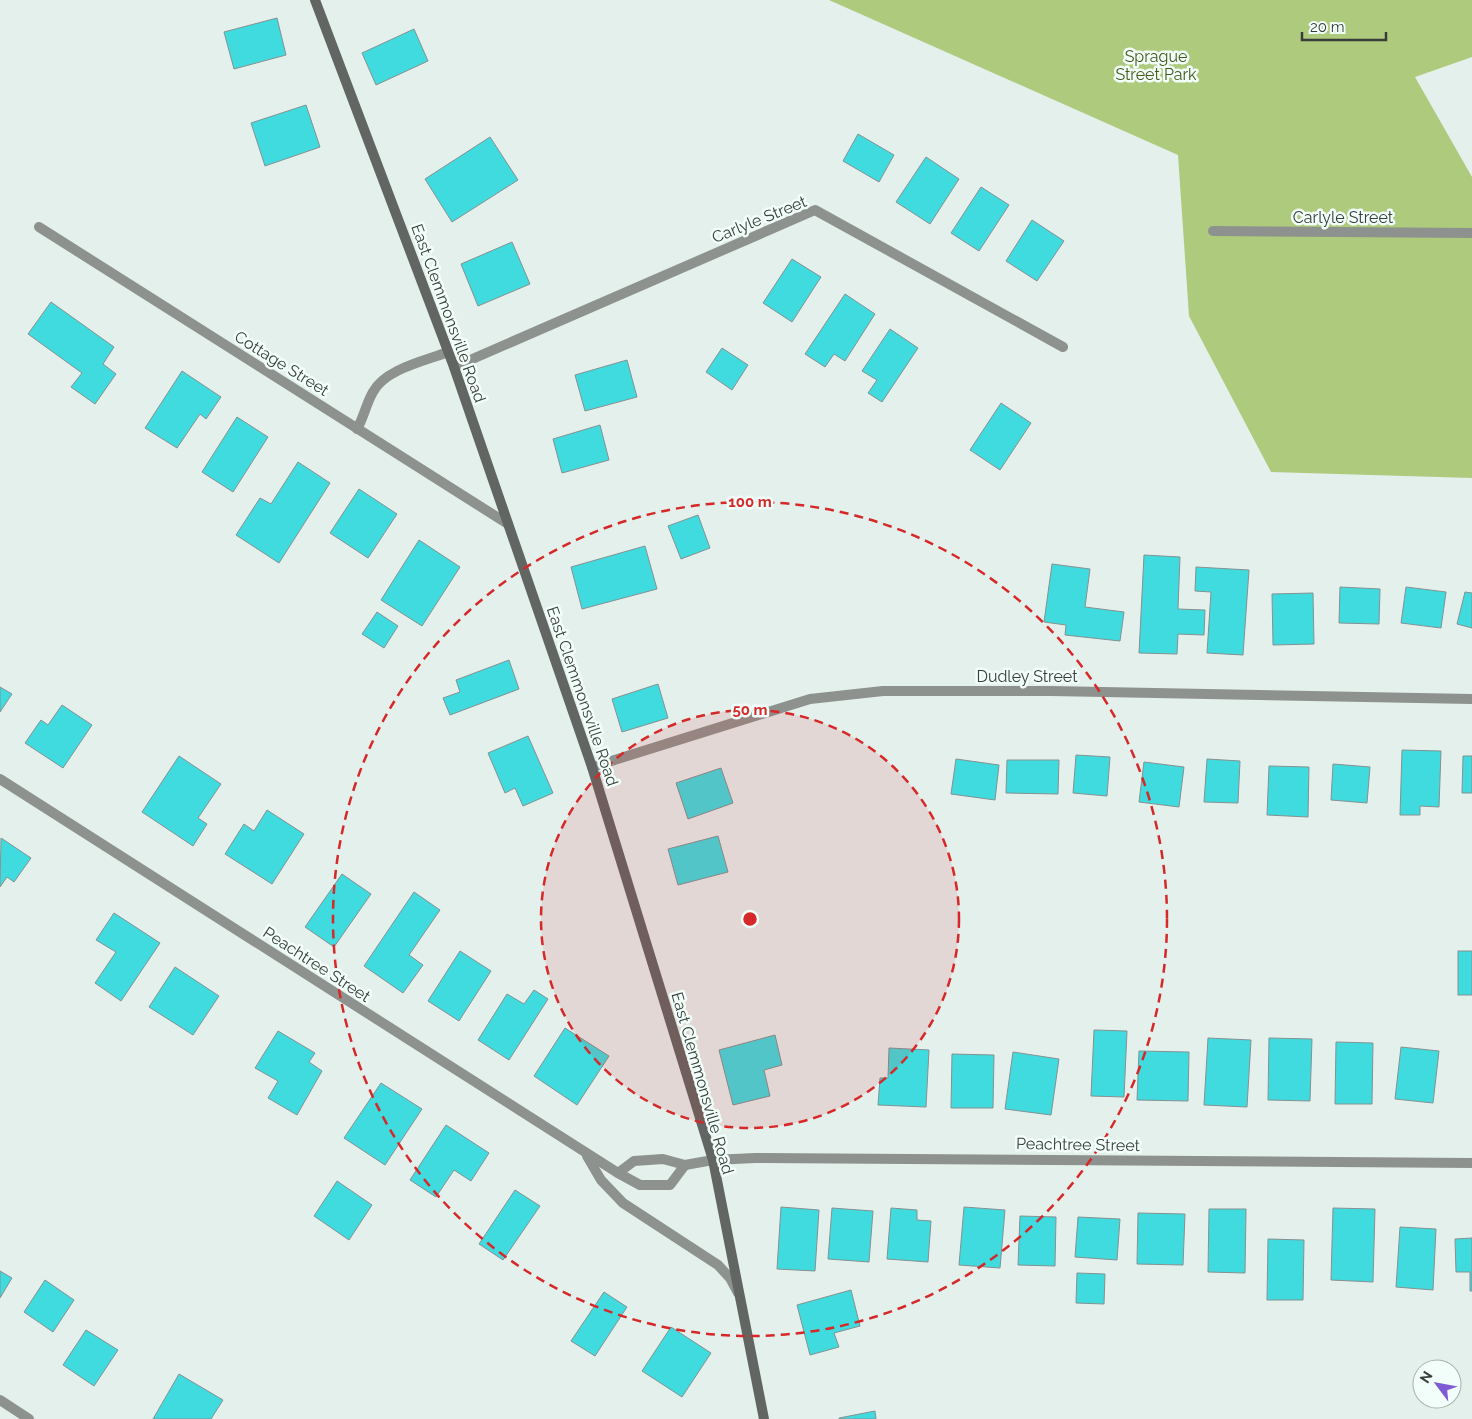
<svg xmlns="http://www.w3.org/2000/svg" width="1472" height="1419" viewBox="0 0 1472 1419" font-family="Raleway,sans-serif">
	<rect width="100%" height="100%" fill="#e4f0ec"/>
	<polygon fill="#aeca7d" points="829,0 1472,0 1472,57 1415,77 1472,177 1472,478 1271,472 1189,316 1178,155"/>
	<g fill="#3fdbde" stroke="#859191">
		<polygon points="277,18 286,55 234,69 224,32"/>
		<polygon points="414,29 428,61 376,85 362,53"/>
		<polygon points="306,105 320,147 265,166 251,123"/>
		<polygon points="858,134 894,155 879,182 843,161"/>
		<polygon points="490,137 518,180 452,222 425,179"/>
		<polygon points="926,157 959,179 930,224 896,202"/>
		<polygon points="981,187 1009,205 979,251 951,233"/>
		<polygon points="1032,220 1064,241 1037,281 1006,261"/>
		<polygon points="512,242 530,284 478,306 461,264"/>
		<polygon points="792,259 821,277 792,322 763,303"/>
		<polygon points="845,294 875,314 845,361 834,354 825,367 805,354"/>
		<polygon points="51,302 114,347 103,364 116,374 95,404 71,387 82,373 28,334"/>
		<polygon points="890,329 918,348 882,402 868,393 877,380 862,371"/>
		<polygon points="722,348 748,365 732,390 706,372"/>
		<polygon points="627,360 637,397 585,411 575,375"/>
		<polygon points="182,371 221,397 206,419 200,414 177,448 145,428"/>
		<polygon points="1001,403 1031,423 1000,470 970,450"/>
		<polygon points="237,417 268,437 233,492 202,472"/>
		<polygon points="600,425 609,460 562,473 553,439"/>
		<polygon points="298,462 330,483 279,563 236,535 260,498 271,504"/>
		<polygon points="359,489 397,514 368,558 330,533"/>
		<polygon points="698,515 710,548 681,559 668,526"/>
		<polygon points="419,540 460,567 422,626 381,600"/>
		<polygon points="645,546 657,589 582,609 571,567"/>
		<polygon points="1144,555 1180,557 1178,609 1205,610 1204,635 1178,634 1177,654 1139,653"/>
		<polygon points="1052,564 1090,569 1085,607 1124,612 1120,641 1065,635 1066,625 1044,622"/>
		<polygon points="1196,567 1249,570 1243,655 1207,653 1211,592 1195,591"/>
		<polygon points="1340,587 1380,589 1379,624 1339,623"/>
		<polygon points="1406,587 1446,592 1441,628 1401,623"/>
		<polygon points="1465,592 1472,593 1472,628 1457,624"/>
		<polygon points="1313,593 1314,644 1273,645 1272,594"/>
		<polygon points="377,612 398,626 384,648 362,634"/>
		<polygon points="509,660 519,689 450,715 443,698 460,692 456,680"/>
		<polygon points="658,684 668,718 622,732 612,699"/>
		<polygon points="0,687 12,694 0,712"/>
		<polygon points="62,705 92,725 63,768 25,743 41,720 48,725"/>
		<polygon points="528,736 553,793 523,806 515,788 505,793 488,753"/>
		<polygon points="1402,750 1441,751 1439,807 1420,806 1420,815 1400,815"/>
		<polygon points="1076,755 1110,757 1107,796 1073,793"/>
		<polygon points="179,756 221,784 198,818 207,824 193,846 142,812"/>
		<polygon points="1463,756 1472,756 1472,793 1462,793"/>
		<polygon points="956,759 999,765 995,800 951,794"/>
		<polygon points="1207,759 1240,761 1238,803 1204,802"/>
		<polygon points="1007,760 1059,760 1058,794 1006,793"/>
		<polygon points="1144,762 1184,767 1179,807 1139,802"/>
		<polygon points="1333,764 1370,767 1367,803 1331,800"/>
		<polygon points="1269,766 1309,767 1308,817 1267,815"/>
		<polygon points="721,768 733,803 688,819 676,783"/>
		<polygon points="267,810 304,834 272,884 225,854 244,824 254,831"/>
		<polygon points="718,836 728,872 678,885 668,849"/>
		<polygon points="1,838 31,858 14,882 7,877 0,887"/>
		<polygon points="342,874 371,894 334,947 305,927"/>
		<polygon points="414,892 440,910 409,955 423,965 403,993 364,966"/>
		<polygon points="114,913 160,943 121,1001 95,983 116,952 96,940"/>
		<polygon points="460,951 491,971 459,1021 428,1001"/>
		<rect x="1458" y="951" width="14" height="44"/>
		<polygon points="175,967 219,996 193,1035 149,1007"/>
		<polygon points="534,990 548,999 509,1060 478,1040 507,994 524,1004"/>
		<polygon points="565,1028 609,1056 577,1105 534,1076"/>
		<polygon points="1094,1030 1127,1031 1124,1097 1091,1096"/>
		<polygon points="278,1031 315,1053 309,1062 322,1071 297,1115 268,1098 278,1081 255,1068"/>
		<polygon points="775,1035 782,1065 764,1070 770,1096 733,1105 719,1050"/>
		<polygon points="1208,1038 1251,1040 1247,1107 1204,1105"/>
		<polygon points="1269,1038 1312,1039 1310,1101 1268,1100"/>
		<polygon points="1336,1042 1373,1043 1372,1104 1335,1104"/>
		<polygon points="1401,1047 1439,1051 1433,1103 1395,1099"/>
		<polygon points="889,1048 929,1050 926,1107 878,1105 880,1078 888,1078"/>
		<polygon points="1139,1051 1189,1052 1188,1101 1137,1100"/>
		<polygon points="1013,1052 1059,1059 1051,1115 1005,1109"/>
		<polygon points="952,1054 994,1055 993,1108 951,1108"/>
		<polygon points="381,1083 422,1109 385,1165 344,1138"/>
		<polygon points="446,1125 489,1153 471,1181 454,1170 436,1197 410,1180"/>
		<polygon points="337,1181 372,1205 349,1240 314,1216"/>
		<polygon points="515,1190 540,1206 503,1260 479,1244"/>
		<polygon points="781,1207 819,1210 815,1271 777,1269"/>
		<polygon points="964,1207 1005,1210 1000,1268 959,1265"/>
		<polygon points="832,1208 873,1211 869,1262 828,1259"/>
		<polygon points="891,1208 917,1210 917,1220 931,1221 928,1262 887,1259"/>
		<polygon points="1333,1208 1375,1209 1373,1282 1331,1280"/>
		<polygon points="1209,1209 1246,1209 1245,1273 1208,1272"/>
		<polygon points="1138,1213 1185,1214 1183,1265 1137,1264"/>
		<polygon points="1020,1216 1056,1217 1055,1266 1018,1265"/>
		<polygon points="1078,1217 1120,1219 1117,1260 1075,1257"/>
		<polygon points="1400,1227 1436,1229 1433,1290 1396,1287"/>
		<polygon points="1472,1238 1472,1291 1470,1291 1470,1272 1456,1272 1455,1239"/>
		<polygon points="1268,1239 1304,1240 1303,1300 1267,1300"/>
		<polygon points="0,1271 12,1278 0,1298"/>
		<polygon points="1077,1273 1105,1274 1104,1304 1076,1303"/>
		<polygon points="45,1280 74,1300 53,1332 24,1312"/>
		<polygon points="851,1290 860,1326 834,1333 839,1347 810,1355 797,1305"/>
		<polygon points="604,1292 627,1307 595,1356 571,1341"/>
		<polygon points="671,1327 711,1353 682,1397 642,1371"/>
		<polygon points="86,1330 118,1350 94,1386 63,1365"/>
		<polygon points="179,1374 223,1400 211,1419 153,1419"/>
		<polygon points="875,1411 876,1419 839,1419 839,1418"/>
	</g>
	<g fill="none" stroke-linecap="round" stroke-linejoin="round">
		<path stroke="#8e928e" stroke-width="10" d="M357,429C364,417 366,404 373,392C385,369 425,361 448,352"/>
		<g stroke="#8e928e" stroke-width="10">
			<polyline points="39,227 508,524"/>
			<polyline points="1213,231 1472,233"/>
			<polyline points="454,367 815,210 1063,347"/>
			<polyline points="592,767 810,699 883,691 1051,691 1472,699"/>
			<polyline points="0,779 618,1173 640,1185 670,1185 685,1165"/>
			<polyline points="587,1156 601,1180 623,1203 718,1265 730,1278 738,1293"/>
			<polyline points="618,1173 634,1161 663,1159 685,1165 713,1160 755,1158 1472,1163"/>
			<polyline points="0,1400 29,1419"/>
		</g>
		<polyline stroke="#616662" stroke-width="10" points="315,0 454,367 592,767 713,1160 764,1419"/>
	</g>
	<circle cx="750" cy="919" r="209" fill="#d62828" fill-opacity=".12"/>
	<g fill="none" stroke="#d62828" stroke-width="2.5" stroke-dasharray="9 6">
		<circle cx="750" cy="919" r="209"/>
		<circle cx="750" cy="919" r="417"/>
	</g>
	<g text-anchor="middle" stroke-width="5" stroke-linejoin="round" paint-order="stroke">
		<g font-size="16" fill="#455918" stroke="#f1fef9">
			<text x="1156" y="62">Sprague<tspan x="1156" dy="18">Street Park</tspan></text>
		</g>
		<g font-size="16" fill="#383d3b" stroke="#f1fef9">
			<text x="1343" y="223">Carlyle Street</text>
			<text transform="translate(759 219) rotate(-22)" y="6">Carlyle Street</text>
			<text transform="translate(449 313) rotate(70)" y="6">East Clemmonsville Road</text>
			<text transform="translate(282 363) rotate(32)" y="6">Cottage Street</text>
			<text x="1027" y="682">Dudley Street</text>
			<text transform="translate(583 696) rotate(71)" y="6">East Clemmonsville Road</text>
			<text transform="translate(317 964) rotate(33)" y="6">Peachtree Street</text>
			<text transform="translate(703 1083) rotate(74)" y="6">East Clemmonsville Road</text>
			<text transform="translate(1078 1144) rotate(1)" y="6">Peachtree Street</text>
		</g>
	</g>
	<circle cx="750" cy="919" r="8" fill="#d62828" stroke="#f1fef9" stroke-width="2.5"/>
	<g font-size="15" text-anchor="middle" font-weight="bold" fill="#d62828" stroke="#f1fef9" stroke-width="5" stroke-linejoin="round" paint-order="stroke">
		<text x="750" y="507">100 m</text>
		<text x="750" y="715">50 m</text>
	</g>
	<g transform="translate(1437 1384) rotate(302)"><circle r="24" fill="#f1fef9" stroke="#a7b1ad"/>
	<path d="M0-4L9 19L0 12L-9 19Z" fill="#7f5bd5"/>
	<text y="-8" font-size="14" font-weight="bold" text-anchor="middle" fill="#383d3b">N</text>
	</g>
	<path d="M1302 32v8h84v-8" fill="none" stroke="#383d3b" stroke-width="2.5"/>
	<text x="1310" y="32" font-size="15" fill="#383d3b" stroke="#f1fef9" stroke-width="4" paint-order="stroke">20 m</text>
</svg>
